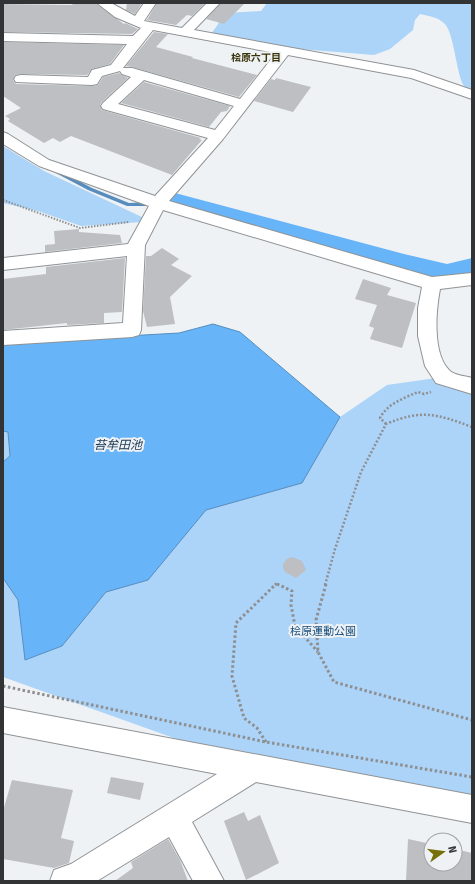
<svg xmlns="http://www.w3.org/2000/svg" width="475" height="884" viewBox="0 0 475 884" font-family="'Fira Sans Condensed','Noto Sans JP',sans-serif">
	<rect width="100%" height="100%" fill="#eff2f5"/>
	<g fill="#acd3f8">
		<path d="M267,3H472V90C470,89 468,90 466,88C457,83 455,35 445,24C438,17 429,16 420,14L415,20L413,30L390,49L374,55L299,49L211,34L226,13L261,11Z"/>
		<polygon points="3,146 44,171 144,218 142,222 81,226 38,211 3,203"/>
		<polygon points="443,377 472,386 472,821 255,767 3,677 3,578 18,600 25,660 62,646 106,592 148,579 206,510 302,483 340,417 387,385"/>
		<polygon points="3,431 8,432 10,456 3,462"/>
	</g>
	<polygon fill="#67b4f9" stroke="#578dbe" points="213,324 240,332 340,417 302,483 206,510 148,580 106,592 62,646 25,660 18,600 3,578 3,462 10,456 8,432 3,431 3,343 179,333"/>
	<g fill="none" stroke-linecap="round" stroke-linejoin="round">
		<polygon fill="#578dbe" fill-rule="evenodd" points="52,169 56,169 92,188 129,203 153,202 155,204 153,206 127,206 88,190 52,171"/>
		<polygon fill="#67b4f9" fill-rule="evenodd" points="175,193 404,254 447,264 472,258 472,280 447,286 404,276 165,210 160,203 165,196"/>
	</g>
	<g fill="#bdbfc2">
		<polygon points="76,3 95,3 124,24 125,23 138,29 132,34 3,32 3,4 71,5"/>
		<polygon points="127,3 142,3 135,14 126,10"/>
		<polygon points="157,3 205,3 192,16 187,15 176,25 147,20"/>
		<polygon points="221,3 245,3 224,24 206,19"/>
		<polygon points="154,32 168,34 156,47 193,57 192,58 257,75 239,97 132,67 126,66"/>
		<polygon points="3,42 124,45 110,64 92,69 87,75 21,74 15,75 13,80 16,84 92,86 98,85 103,77 119,73 122,75 128,78 102,102 100,105 102,110 201,138 199,139 202,140 172,175 71,136 60,142 53,138 44,143 8,121 10,119 5,116 21,108 3,96"/>
		<polygon points="276,78 311,87 293,112 254,101 271,79 275,80"/>
		<polygon points="144,82 230,106 227,111 221,112 209,127 121,103"/>
		<polygon points="79,229 79,232 120,235 122,243 45,252 45,245 55,244 54,231"/>
		<polygon points="162,248 179,259 171,265 192,276 170,297 175,324 147,327 143,311 146,256 151,256"/>
		<polygon points="125,258 122,312 104,313 104,323 67,325 67,323 3,330 3,279 46,274 46,267"/>
		<polygon points="363,279 391,288 387,295 416,303 402,348 370,339 374,328 369,326 377,305 355,299"/>
		<polygon points="292,557 302,561 306,570 296,578 285,572 283,568 283,564 287,559"/>
		<polygon points="111,777 144,783 140,800 107,793"/>
		<polygon points="12,780 73,790 61,838 74,841 69,863 54,868 3,859 3,811"/>
		<polygon points="244,812 248,821 260,815 279,863 246,880 224,821"/>
		<polygon points="168,839 180,860 188,881 115,881 133,868 131,862"/>
		<polygon points="408,839 431,844 431,864 455,864 455,849 472,853 472,881 406,881"/>
	</g>
	<g fill="none" stroke-linecap="round" stroke-linejoin="round">
		<defs>
			<g id="minor">
				<path d="M97,3H111L135,16L144,3H156L144,21L182,28L207,3H220L194,30L414,70L472,90V99L411,78L288,55L223,139L169,201L432,277L472,273V285L440,289C436,310 432,353 449,370C453,375 465,376 472,378V394L436,383L425,366L418,336V308L422,287L163,210L145,245L141,330L139,335L132,337L3,345V331L123,323L127,256L3,270V258L128,244L149,206L39,166L3,144V132L8,134L49,160L155,196L208,138L103,109L101,106L103,103L131,77L122,74L120,71L102,76L97,84L92,85L16,82L14,79L16,76L21,75L88,77L92,70L111,65L127,44L3,41V33L133,36L141,28L115,17ZM153,30L276,53L240,99L132,68H123ZM144,80L234,106L215,130L118,104Z"/>
				<polygon points="3,707 472,795 472,823 256,782 192,822 224,881 193,881 169,837 97,881 50,881 54,870 71,864 217,774 3,733"/>
			</g>
		</defs>
		<use href="#minor" stroke="#909395" stroke-width="2"/>
		<polyline stroke="#8d8f91" stroke-width="2" stroke-dasharray="1.5 1.5" stroke-linecap="butt" points="3,200 80,228 129,222"/>
		<g stroke="#8d8f91" stroke-width="2.5" stroke-dasharray="2 2" stroke-linecap="butt">
			<path d="M386,424L380,418C387,404 404,398 418,392L424,394L431,392"/>
			<polyline points="275,585 276,584 279,585"/>
			<path d="M325,585L335,549L361,472L386,424C422,409 437,414 472,427"/>
		</g>
		<g stroke="#8d8f91" stroke-width="3" stroke-dasharray="2.5 2.5" stroke-linecap="butt">
			<polyline points="277,584 292,591 291,605 295,626 318,652"/>
			<polyline points="326,584 316,620 318,652 334,682 472,720"/>
			<polyline points="3,686 266,742 472,777"/>
			<polyline points="266,742 257,728 244,718 232,676 236,623 276,584"/>
		</g>
		<use href="#minor" fill="#fff" fill-rule="evenodd"/>
	</g>
	<g text-anchor="middle" stroke-width="4" stroke-linejoin="round" paint-order="stroke">
		<g font-size="10" font-weight="bold" fill="#373308" stroke="#eff2f5">
			<text x="256" y="61">桧原六丁目</text>
		</g>
		<g font-size="11" fill="#184f7c" stroke="#eff2f5">
			<text x="323" y="635">桧原運動公園</text>
		</g>
		<g font-size="12" font-style="italic" fill="#163652" stroke="#eff2f5">
			<text x="118" y="449">苔牟田池</text>
		</g>
	</g>
	<rect width="475" height="884" fill="none" stroke="#323334" stroke-width="8"/>
	<g transform="translate(443 852) rotate(76)"><circle r="19" fill="#eff2f5" stroke="#a3a6a8"/>
	<path d="M0-3L7 15L0 10L-7 15Z" fill="#776e0c"/>
	<text y="-6" font-size="11" font-weight="bold" text-anchor="middle" fill="#323334">N</text>
	</g>
</svg>
